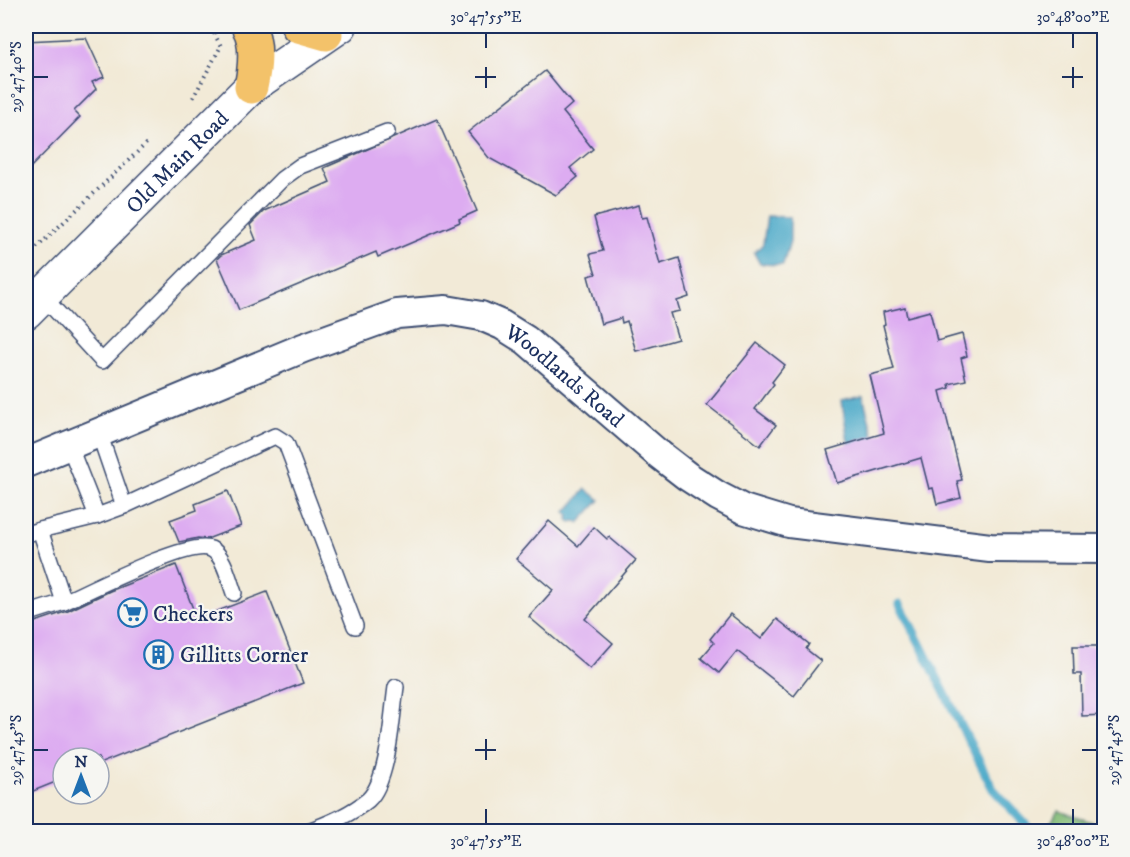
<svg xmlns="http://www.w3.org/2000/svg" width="1130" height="857" viewBox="0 0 1130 857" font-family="'IM FELL DW Pica',serif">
	<rect width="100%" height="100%" fill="#f6f6f2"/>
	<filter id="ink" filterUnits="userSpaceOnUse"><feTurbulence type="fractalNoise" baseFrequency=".0167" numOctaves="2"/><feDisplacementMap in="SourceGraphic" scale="12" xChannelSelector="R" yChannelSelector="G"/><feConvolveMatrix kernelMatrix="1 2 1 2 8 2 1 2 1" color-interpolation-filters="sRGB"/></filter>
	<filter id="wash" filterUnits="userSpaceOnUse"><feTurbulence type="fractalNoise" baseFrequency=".008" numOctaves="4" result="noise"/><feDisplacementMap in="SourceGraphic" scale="24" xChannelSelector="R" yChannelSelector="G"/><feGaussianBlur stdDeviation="1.35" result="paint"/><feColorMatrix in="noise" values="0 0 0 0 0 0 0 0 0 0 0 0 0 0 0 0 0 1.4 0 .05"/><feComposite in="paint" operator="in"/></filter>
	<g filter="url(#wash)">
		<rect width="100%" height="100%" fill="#f2ead7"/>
		<polygon fill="#84bc78" stroke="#50766b" stroke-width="1.5" points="1059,811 1104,826 1104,831 1044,831"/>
		<g fill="#49a8c8" stroke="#326c93" stroke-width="1.5">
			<polygon points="767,216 790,217 790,241 783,265 760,264 754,253 763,244"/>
			<polygon points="863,396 875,441 849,449 842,401"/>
			<polygon points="586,489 600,500 579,523 576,521 570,522 568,519 569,515 566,512"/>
		</g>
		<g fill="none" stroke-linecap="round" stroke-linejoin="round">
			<polyline stroke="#49a8c8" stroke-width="9" points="900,604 993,789 1027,826 1030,832"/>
		</g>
		<g id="blocks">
			<g fill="#ddacf1">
				<polygon points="86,38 104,77 92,82 96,89 74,111 80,117 26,172 26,41"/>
				<polygon points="545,71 572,104 563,112 593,149 570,168 578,177 556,195 489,158 468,132"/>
				<polygon points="437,119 477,211 459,219 460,222 378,257 376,252 239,310 217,259 221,255 256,240 250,225 264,211 330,182 324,168"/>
				<polygon points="639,205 642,218 647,217 660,264 679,258 689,297 677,301 680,311 670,313 678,339 636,351 627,321 622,323 621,318 601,324 588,276 596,274 590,254 603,251 594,217"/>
				<polygon points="905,307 907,317 930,311 937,341 962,334 967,356 961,358 966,380 949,384 950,388 940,391 962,480 957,481 961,498 937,504 933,488 929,489 921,458 837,483 827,450 884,433 870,375 894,369 883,325 885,324 883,312"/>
				<polygon points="757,343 785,365 772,382 774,384 755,409 776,425 760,446 707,405"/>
				<polygon points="228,491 241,526 207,539 198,538 179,542 170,520 197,510 195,504"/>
				<polygon points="549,521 578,546 594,527 607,539 609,537 636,560 585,619 613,643 590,669 529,617 553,590 516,559"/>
				<polygon points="176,565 197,619 267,592 303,683 99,764 99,758 63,758 63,779 26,794 26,625 68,611 110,591"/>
				<polygon points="730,614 761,639 777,619 809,644 806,649 821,661 794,696 737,651 719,673 701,658 714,643 710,639"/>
				<polygon points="1073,646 1104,646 1104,715 1082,716 1081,674 1074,674"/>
			</g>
		</g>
	</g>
	<g filter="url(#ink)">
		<use href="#blocks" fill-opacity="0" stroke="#3b4b70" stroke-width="1.5"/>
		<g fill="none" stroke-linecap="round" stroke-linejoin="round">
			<defs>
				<g id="service">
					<polyline points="26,278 102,361 282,179 300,166 387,132"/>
					<polyline points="99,433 124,506"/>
					<polyline points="69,445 97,516"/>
					<polyline points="40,530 97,516 124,506 275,436 286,443 355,626"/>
					<polyline points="26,534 40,530 64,602 26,614"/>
					<path d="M64,602C89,591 189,539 211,549C224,555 229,580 234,593"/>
					<path d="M305,832C326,825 351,814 368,800C389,781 392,714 396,687"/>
				</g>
				<g id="minor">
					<path id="s1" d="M26,463L303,348L397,314L446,310L481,316L502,325L526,340L656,452L687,476L718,496L743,509L789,523L990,548L1104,549"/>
				</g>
				<g id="tertiary">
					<path id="s2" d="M26,312L251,87L340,26"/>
				</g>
				<g id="motorway">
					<path d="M248,26C258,42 255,69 251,87"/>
					<polyline points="298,26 326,34"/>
				</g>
			</defs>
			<use href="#service" stroke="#3b4b70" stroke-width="18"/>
			<use href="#minor" stroke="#3b4b70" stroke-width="32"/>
			<use href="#tertiary" stroke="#3b4b70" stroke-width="36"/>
			<use href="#motorway" stroke="#3b4b70" stroke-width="36"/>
			<g stroke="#3b4b70" stroke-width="4" stroke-dasharray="1.5 4.5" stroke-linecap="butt">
				<polyline points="193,98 221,46 210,26"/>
				<polyline points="28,256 149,141"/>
			</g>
			<use href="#service" stroke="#fff" stroke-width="15"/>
			<use href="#minor" stroke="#fff" stroke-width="28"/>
			<use href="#tertiary" stroke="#fff" stroke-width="33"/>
			<use href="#motorway" stroke="#f3c26a" stroke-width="33"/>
		</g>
	</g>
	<path fill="none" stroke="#1b2f5e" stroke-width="2" d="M486,33V48M1073,33V48M486,67V88M1073,67V88M33,77H48M475,77H496M1062,77H1083M486,739V760M33,750H48M475,750H496M1082,750H1097M486,809V824M1073,809V824"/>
	<defs>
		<symbol id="supermarket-ring" viewBox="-11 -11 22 22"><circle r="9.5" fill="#f6f6f2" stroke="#1f6fb2" stroke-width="1.5"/><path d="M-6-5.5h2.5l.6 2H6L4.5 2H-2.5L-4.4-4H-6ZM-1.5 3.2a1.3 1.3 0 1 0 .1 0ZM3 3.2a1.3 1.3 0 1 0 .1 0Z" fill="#1f6fb2"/></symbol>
		<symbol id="building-ring" viewBox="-11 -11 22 22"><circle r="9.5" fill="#f6f6f2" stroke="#1f6fb2" stroke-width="1.5"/><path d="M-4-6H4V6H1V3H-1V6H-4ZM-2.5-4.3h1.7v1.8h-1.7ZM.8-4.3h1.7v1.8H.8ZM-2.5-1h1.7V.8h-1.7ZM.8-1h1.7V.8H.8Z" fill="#1f6fb2"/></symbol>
	</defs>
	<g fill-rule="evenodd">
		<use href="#supermarket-ring" x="116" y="596" width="33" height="33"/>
		<use href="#building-ring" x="142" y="638" width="33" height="33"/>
	</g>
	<g text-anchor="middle" stroke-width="4.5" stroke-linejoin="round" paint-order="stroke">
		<g font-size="22" fill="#1b2f5e" stroke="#f6f6f2">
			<text dy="8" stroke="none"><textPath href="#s2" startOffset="213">Old Main Road</textPath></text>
			<text dy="8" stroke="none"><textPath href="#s1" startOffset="588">Woodlands Road</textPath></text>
		</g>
		<g font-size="22" fill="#1b2f5e" stroke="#f6f6f2" text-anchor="start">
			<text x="153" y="621">Checkers</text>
			<text x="180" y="662">Gillitts Corner</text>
		</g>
	</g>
	<rect width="1130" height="857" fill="none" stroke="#f6f6f2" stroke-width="66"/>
	<g transform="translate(81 776)"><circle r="28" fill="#f6f6f2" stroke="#9ea6b7" stroke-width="1.5"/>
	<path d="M0-4.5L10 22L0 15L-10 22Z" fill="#1f6fb2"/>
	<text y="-9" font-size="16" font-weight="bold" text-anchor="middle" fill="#1b2f5e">N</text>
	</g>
	<rect x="33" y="33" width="1064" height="791" fill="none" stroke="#1b2f5e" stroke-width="2"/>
	<g font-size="15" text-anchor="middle" fill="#1b2f5e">
		<text x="486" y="22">30°47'55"E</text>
		<text x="1073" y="22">30°48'00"E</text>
		<text transform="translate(16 77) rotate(-90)" y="5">29°47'40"S</text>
		<text transform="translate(16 750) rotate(-90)" y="5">29°47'45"S</text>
		<text transform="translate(1114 750) rotate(-90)" y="5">29°47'45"S</text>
		<text x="486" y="846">30°47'55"E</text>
		<text x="1073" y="846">30°48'00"E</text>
	</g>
</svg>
